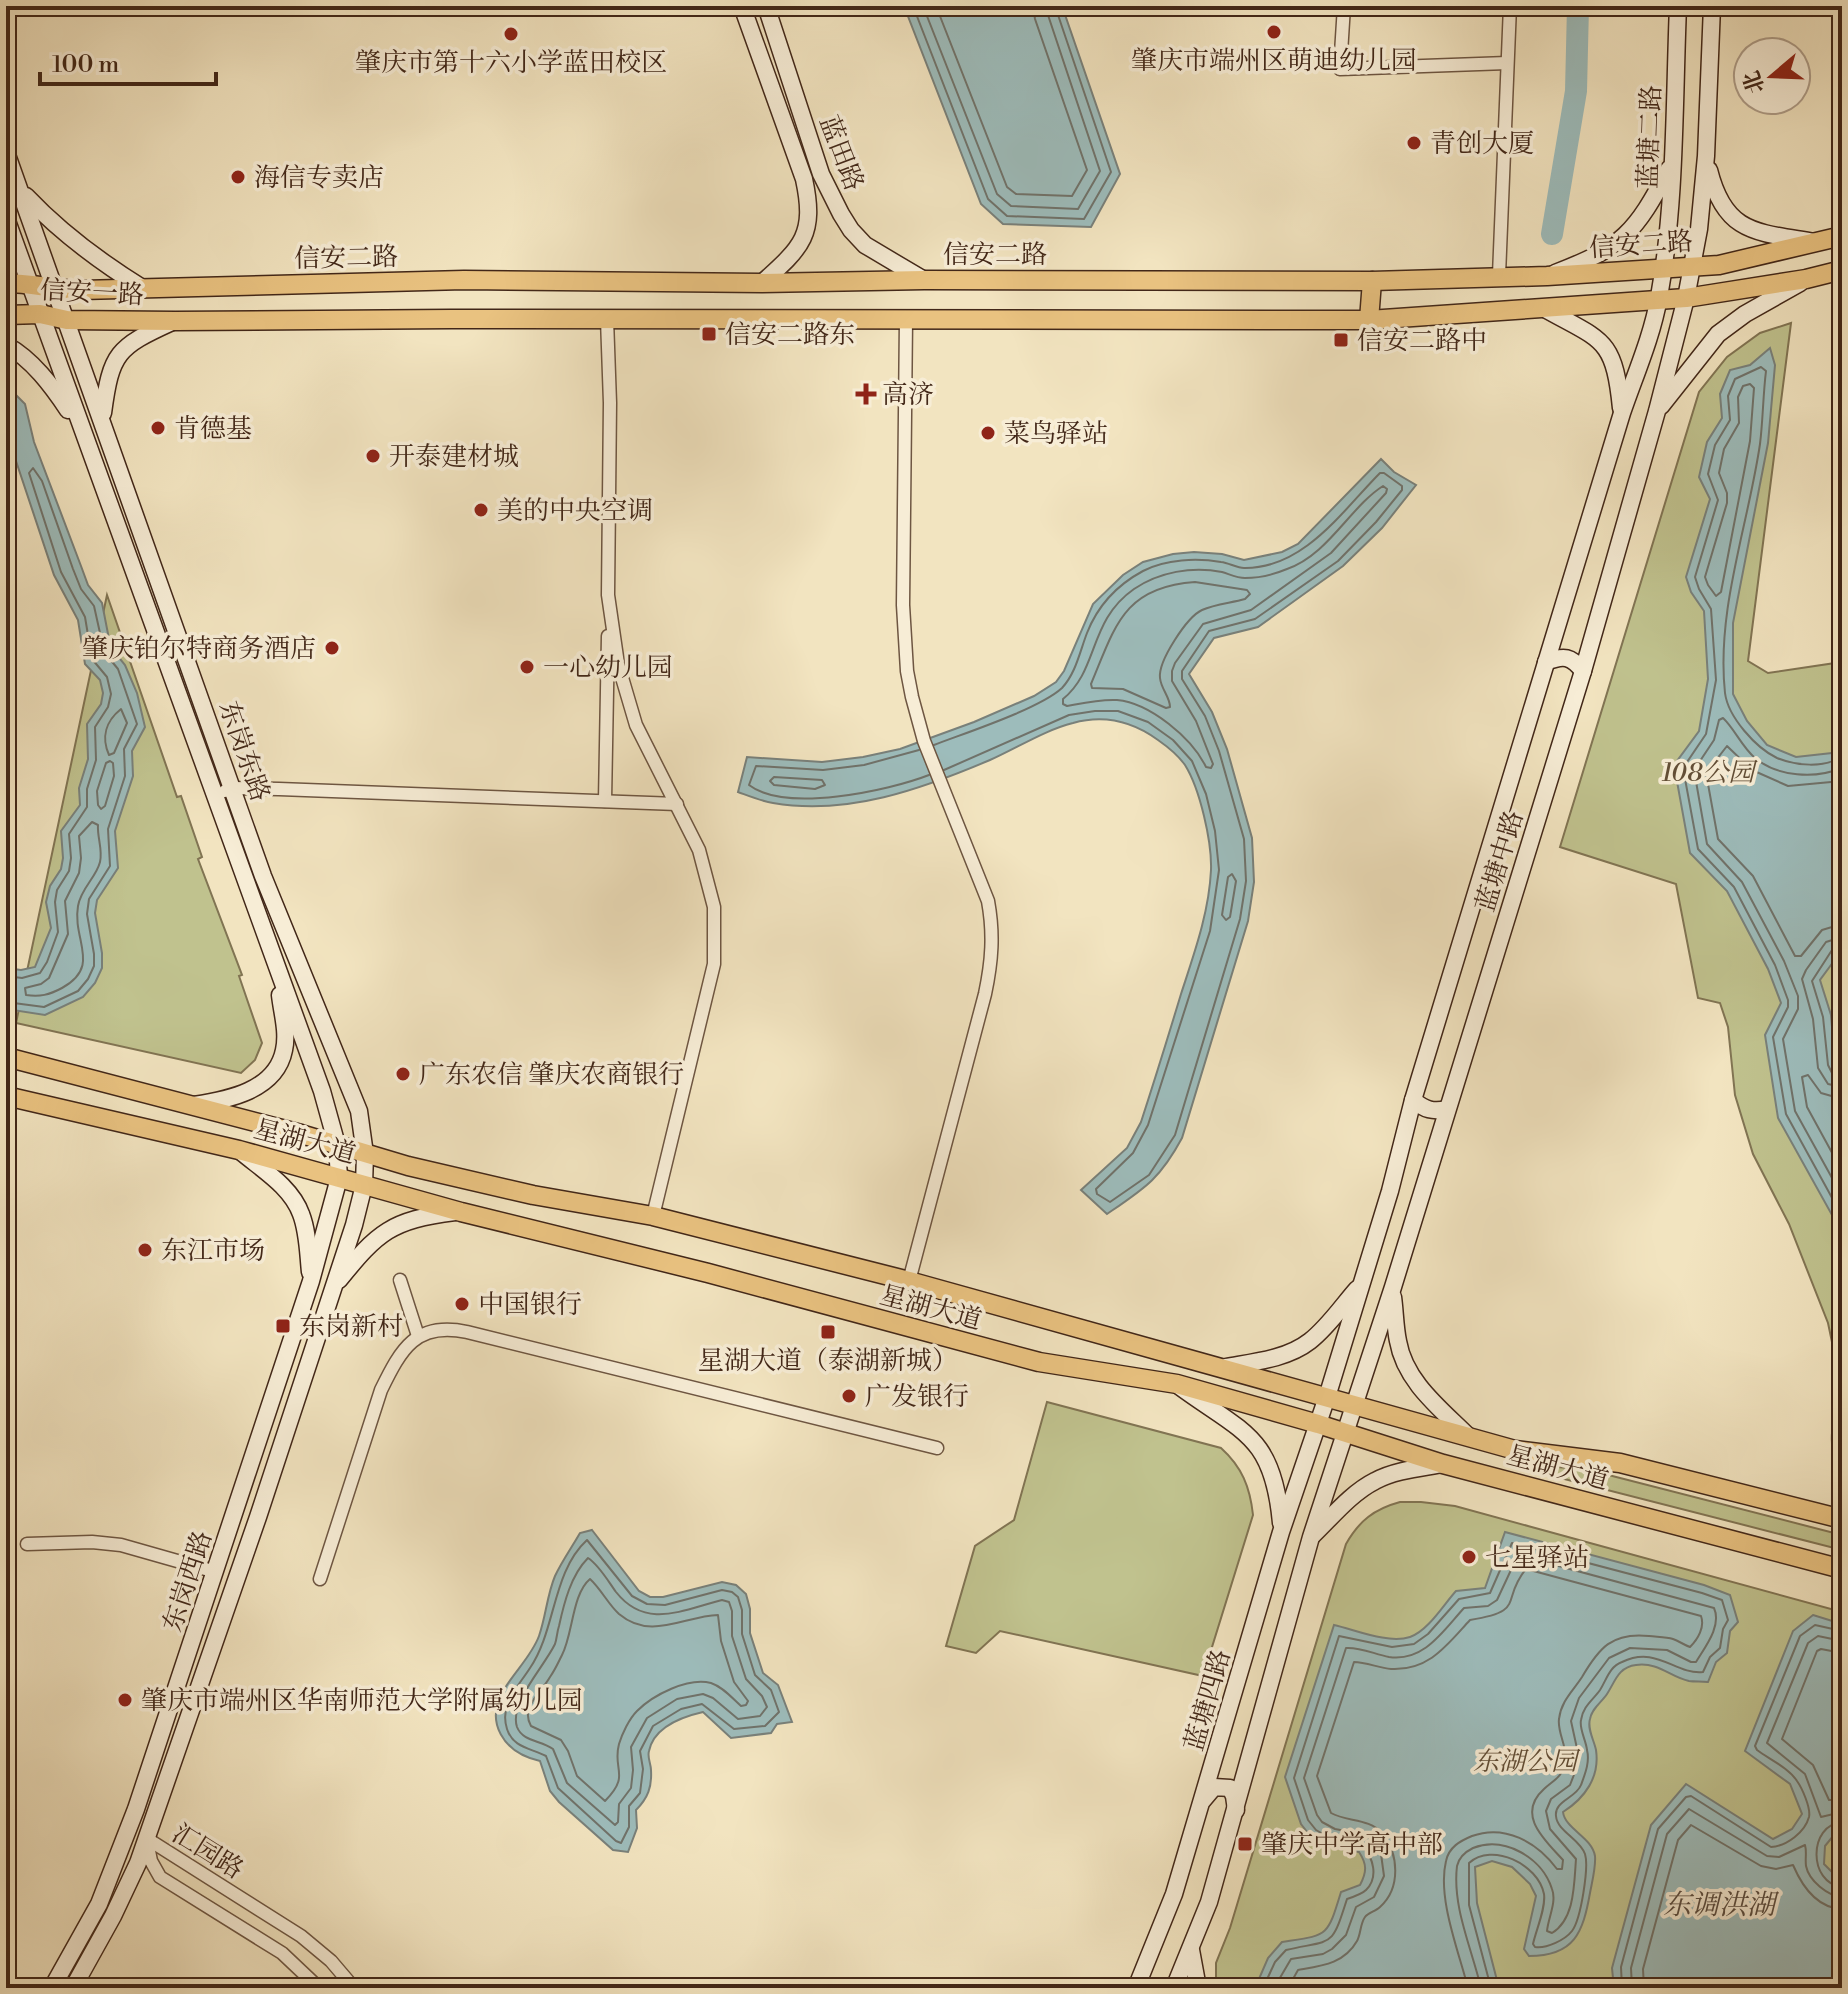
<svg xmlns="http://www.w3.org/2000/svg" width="1848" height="1994" viewBox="0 0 1848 1994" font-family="'Libre Bodoni','Noto Serif SC',serif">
	<rect width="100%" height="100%" fill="#f2e4c0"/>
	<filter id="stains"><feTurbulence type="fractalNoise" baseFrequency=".0025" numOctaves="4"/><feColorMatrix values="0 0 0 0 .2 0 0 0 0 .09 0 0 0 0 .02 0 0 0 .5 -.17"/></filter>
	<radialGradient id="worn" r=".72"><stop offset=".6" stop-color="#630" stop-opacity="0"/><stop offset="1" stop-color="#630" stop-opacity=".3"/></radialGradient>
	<g fill="#c0c28e" stroke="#817453" stroke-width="2">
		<polygon points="1791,323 1748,661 1768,673 1842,662 1842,1390 1828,1323 1789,1224 1753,1154 1735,1095 1728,1027 1720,1003 1698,998 1676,884 1560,847 1699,392 1727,357 1760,333"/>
		<polygon points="107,595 177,797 181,796 202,857 198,859 242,975 239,976 262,1043 255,1060 241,1073 16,1023"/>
		<path d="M1842,1392V1480L1839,1479C1828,1439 1830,1431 1842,1392Z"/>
		<path d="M1047,1402L1221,1448C1242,1467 1250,1487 1253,1515L1203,1676L1000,1631L976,1653L946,1646L975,1546L1014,1520Z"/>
		<polygon points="1526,1464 1589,1470 1842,1535 1842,1550 1525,1469"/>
		<path d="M1400,1502H1421L1455,1506L1842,1612V1988H1216V1963L1230,1928L1346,1544C1359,1521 1374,1509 1400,1502Z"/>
	</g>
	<g fill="#9dbcbb" stroke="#79807a" stroke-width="2">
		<polygon points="904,6 1062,6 1120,174 1091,227 1003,224 981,204"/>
		<polygon points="1770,348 1775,365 1768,443 1733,623 1733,694 1747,721 1767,745 1796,757 1832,753 1842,747 1842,950 1820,980 1831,1015 1835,1063 1842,1075 1842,1233 1778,1118 1765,1035 1781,1003 1768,969 1727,891 1690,853 1674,765 1699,731 1708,679 1704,611 1691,592 1686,577 1710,499 1699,477 1707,442 1722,418 1720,394 1730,370 1750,365"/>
		<polygon points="10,389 25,404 34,442 81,566 88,585 102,603 109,639 116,654 125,665 137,693 145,727 132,751 133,776 115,831 118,868 97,900 95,913 102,953 102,968 95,983 83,997 45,1015 6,1009 6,968 21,970 35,967 51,928 46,902 50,886 61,869 63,858 61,831 80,805 79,788 88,759 87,724 101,704 103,693 100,680 85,664 78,620 54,575 12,449 6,413 6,390"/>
		<path d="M1381,459L1394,472L1416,485L1382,528L1343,566L1258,627L1214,638L1189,674L1212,712L1227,749L1252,838L1254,882L1248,921L1182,1138C1160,1179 1145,1188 1107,1214L1081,1190L1127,1148L1141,1122C1155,1079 1168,1037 1181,994C1194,954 1209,913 1211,870C1212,842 1200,789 1185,765C1178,755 1168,747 1158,740C1132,721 1105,714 1073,723C1045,730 1017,748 990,760C922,789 847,816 773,803C761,801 749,796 738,792L747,757L822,762L863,757L900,749L974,722L1034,696L1056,682L1064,671L1093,604L1123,575L1143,562L1173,554L1194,552L1222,554L1244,560L1282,552L1298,544Z"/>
		<path d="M592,1530L639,1591L650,1597H663L722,1582L736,1585L746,1594L750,1609V1633L763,1673L778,1685L792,1722L777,1724L771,1733L731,1738L703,1712C681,1717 654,1727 649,1751C647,1757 651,1764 651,1770C652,1787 648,1798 636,1810L637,1828L628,1852L613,1850L559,1802L550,1791L540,1761C504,1753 483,1722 505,1688C516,1670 532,1655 539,1636C546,1616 547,1595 555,1576C562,1561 572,1547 580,1533Z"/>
		<path d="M1505,1532L1704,1585L1730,1595L1738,1622L1730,1631L1727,1653L1716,1662L1708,1682C1702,1681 1695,1682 1689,1681C1670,1677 1659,1662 1636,1665C1618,1667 1615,1682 1607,1694C1601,1703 1592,1708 1590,1719C1587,1729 1594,1740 1596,1750C1600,1777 1585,1798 1563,1812C1565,1829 1592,1837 1595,1856C1596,1867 1592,1882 1590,1893C1583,1932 1575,1956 1529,1956L1524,1949L1536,1896L1530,1884L1512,1867L1492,1861L1475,1867L1477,1903L1499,1988H1255L1268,1958L1282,1942C1328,1935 1327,1938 1341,1892L1360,1885C1367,1872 1367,1864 1359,1852L1330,1847L1311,1837L1301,1824L1285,1777L1334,1625C1356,1630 1388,1644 1410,1637C1428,1631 1444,1604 1456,1591L1485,1588Z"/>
		<polygon points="1813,1615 1842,1624 1842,1830 1838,1830 1825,1846 1824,1864 1842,1882 1842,1988 1614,1988 1612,1968 1651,1825 1686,1784 1773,1839 1792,1829 1802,1814 1790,1784 1745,1751 1793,1631"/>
	</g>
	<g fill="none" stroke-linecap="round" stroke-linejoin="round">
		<g stroke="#70726a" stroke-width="2">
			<polyline points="913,6 988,199 1007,216 1084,219 1111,172 1055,6"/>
			<polyline points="923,6 997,194 1011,206 1078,209 1100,171 1045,6"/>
			<polyline points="936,6 1007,187 1016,194 1072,196 1087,170 1035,19 1033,6"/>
			<polygon points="1750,384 1754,388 1750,441 1721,592 1716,596 1708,585 1705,577 1727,503 1727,493 1719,473 1724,449 1739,423 1738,397 1743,386"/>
			<path d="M1383,486L1387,489L1386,493L1331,553L1251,610L1203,624L1175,663L1172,671V681L1196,721L1213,764L1211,768L1206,767C1192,738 1150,703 1117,700C1100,699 1083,703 1067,706L1063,704V699C1099,670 1088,621 1134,589C1159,572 1192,566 1222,572C1229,574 1237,578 1245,578C1259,578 1275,574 1287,569C1328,555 1350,507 1383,486Z"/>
			<path d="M1195,582L1247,590L1250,594L1245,599C1231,603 1215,604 1202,610C1187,617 1158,661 1160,678C1161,689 1170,697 1170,707L1166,708L1123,689L1092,688L1091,684C1115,627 1123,587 1195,582Z"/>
			<path d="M121,709L127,723L114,753L109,755C101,737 106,721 121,709Z"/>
			<path d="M934,745C965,733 1039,709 1062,688C1076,673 1080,651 1087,633C1098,605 1117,585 1143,571C1166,559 1197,558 1221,562C1229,563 1237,568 1244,568C1304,569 1343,510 1380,473H1384L1402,486V490L1376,522L1338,561L1255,619L1209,631L1182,671V679L1205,716L1219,751L1244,839L1246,881L1240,919L1175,1135L1149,1175L1110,1202L1097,1194L1096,1189L1133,1153L1148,1125L1210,931L1219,870L1215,831L1206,794L1192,761L1173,740L1148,722L1118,711H1095L1069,715L944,770"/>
			<path d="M919,750L864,765L823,770L756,766L749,785C785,813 888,791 929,775"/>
			<path d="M1842,757C1823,768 1797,766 1777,758C1756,748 1728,717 1725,693C1716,610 1748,526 1760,444C1763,420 1763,395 1766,371L1761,367L1735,379L1728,396L1730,420L1715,445L1708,474L1718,500L1695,577L1699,589L1711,609L1716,680L1706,734L1683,768L1698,849L1734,887L1775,965L1788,1000V1007L1773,1037L1786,1114L1842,1216"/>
			<polygon points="110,761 113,763 114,776 105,806 101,809 98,805 97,791 106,763"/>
			<path d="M1842,768C1815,779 1778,777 1755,758C1742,747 1734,728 1723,718L1719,720L1714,740L1694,770L1707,844L1742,882L1784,961L1798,996V1009L1783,1039L1795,1111L1842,1196"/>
			<polygon points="774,777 822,780 825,785 815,789 774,785 770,781"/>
			<polyline points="1842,781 1788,786 1752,770 1727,746 1706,773 1718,839 1753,876 1795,956 1801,956 1822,930 1842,924"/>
			<path d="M92,822L98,825C97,837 103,850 100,862C96,878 81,888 78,906C72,940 102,966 62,988C49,995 40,997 26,995L25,988L41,984L49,978L68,934L65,901L79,873L81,858L79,836Z"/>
			<polygon points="1232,874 1236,881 1230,917 1226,920 1222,915 1228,877"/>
			<polyline points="1842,937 1826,942 1806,970 1802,979 1813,1019 1818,1068 1828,1084 1842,1087"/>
			<polyline points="1842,947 1832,950 1812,981 1823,1017 1828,1065 1833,1075 1842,1077"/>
			<polyline points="6,976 22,978 40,973 47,962 58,932 55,902 57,890 69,871 71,858 69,834 87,807 87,789 96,760 95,727 108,707 111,694 107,677 92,659 85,617 61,572 29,473 33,468 42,481 73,569 81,589 94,606 102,642 109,658 118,669 137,724 124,749 125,776 108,829 110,866 89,899 87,914 94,954 94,966 88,979 78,991 44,1007 6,1002"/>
			<polyline points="1842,1099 1821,1093 1808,1075 1802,1077 1807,1107 1842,1171"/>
			<path d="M587,1540L632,1596L647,1604L665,1605L722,1590L732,1592L738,1597L742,1610V1634L755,1675L771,1690L779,1712L765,1726L734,1729L702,1704L681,1709L653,1726L640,1751L643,1769L640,1793L629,1806V1827L621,1843L616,1841L558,1788L546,1756C531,1748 513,1748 507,1729C499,1704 518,1687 530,1668C556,1630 552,1572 587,1540Z"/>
			<path d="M588,1558C599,1565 608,1581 616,1592C646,1630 682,1610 722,1600L729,1602L732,1611V1636L746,1679L762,1696L767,1707L760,1716L738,1719L713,1698L703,1694L677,1699L647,1718L631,1747L633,1770L631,1788L619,1804L618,1822L615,1825L567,1783L553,1749C541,1740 523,1742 517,1727C509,1703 544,1667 555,1644C557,1638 557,1632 559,1626C564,1603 571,1575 588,1558Z"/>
			<path d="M590,1579C601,1589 608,1604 619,1614C651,1641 684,1616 718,1615L721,1641L734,1682L748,1701L746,1705L741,1706C732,1698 723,1687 711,1683C688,1677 653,1695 637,1711C629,1719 622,1734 619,1744C612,1770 631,1775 605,1801L577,1776L568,1751L561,1740L531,1726C520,1707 541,1693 550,1677C555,1670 558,1663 562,1655C573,1634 572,1594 590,1579Z"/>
			<polyline points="1842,1641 1818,1636 1808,1643 1767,1743 1805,1774 1821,1817 1842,1812"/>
			<polyline points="1842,1653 1821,1649 1817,1651 1782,1739 1813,1765 1829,1800 1842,1800"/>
			<path d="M1842,1822C1808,1825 1808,1883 1842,1887"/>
			<path d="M1263,1988L1275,1962L1286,1950C1334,1939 1331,1949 1347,1899C1353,1897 1362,1894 1366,1890C1379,1877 1373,1858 1363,1846L1332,1839L1316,1830L1308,1820L1294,1778L1339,1636L1392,1647L1414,1644L1428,1634L1459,1599L1490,1593L1512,1543L1702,1593L1722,1600L1728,1620L1723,1629L1720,1648L1710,1657L1703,1672C1675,1675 1657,1645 1622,1662C1609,1667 1607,1679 1600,1690C1593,1700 1583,1706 1581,1720C1579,1729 1586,1740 1587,1750C1590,1762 1585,1774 1581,1785C1576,1798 1554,1801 1556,1816C1557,1831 1580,1839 1585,1854C1589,1867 1581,1919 1572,1931C1565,1940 1546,1949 1535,1947L1533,1944C1536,1930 1546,1908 1544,1894C1538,1864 1492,1842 1469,1863V1905L1491,1988"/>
			<path d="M1274,1988L1291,1959L1323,1954L1332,1949L1346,1935L1356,1907L1374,1897L1384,1876L1381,1854L1371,1839L1362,1834L1335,1829L1322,1822L1317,1815L1304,1778L1346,1648C1360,1647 1374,1654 1389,1657C1424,1662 1443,1631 1464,1608L1488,1606L1497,1600L1518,1555L1714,1608C1722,1626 1705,1647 1696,1662H1691L1667,1650L1630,1648L1609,1658L1579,1698L1571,1721L1578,1753L1577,1767L1570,1785L1551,1799L1546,1811L1550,1829L1576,1859C1574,1884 1575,1919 1552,1933L1547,1931C1548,1918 1557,1902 1552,1889C1542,1857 1504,1836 1473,1848C1465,1852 1459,1857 1457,1866C1452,1907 1472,1949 1481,1988"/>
			<path d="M1288,1988L1298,1970C1321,1966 1344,1964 1357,1941C1361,1934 1360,1924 1365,1917C1368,1913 1376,1911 1380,1907C1401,1888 1399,1854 1382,1833C1369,1818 1347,1822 1331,1813L1317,1776L1354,1662C1366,1662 1379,1668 1391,1669C1429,1671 1447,1645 1470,1620C1527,1611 1500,1601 1526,1569L1701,1616C1705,1627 1698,1639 1690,1647C1684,1645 1679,1641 1673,1639C1666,1637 1657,1637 1649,1636C1612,1632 1599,1648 1582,1677C1573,1691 1561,1701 1559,1719C1557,1733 1568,1747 1565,1761C1563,1777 1555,1779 1544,1789C1515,1815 1546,1841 1563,1860L1562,1869H1557C1537,1842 1505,1824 1472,1836C1460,1841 1449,1847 1446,1861C1437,1898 1459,1952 1468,1988"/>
			<path d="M1622,1988L1621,1967L1658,1829L1686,1797L1691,1796L1771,1847C1787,1846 1805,1832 1809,1817C1811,1808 1802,1788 1797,1781C1789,1768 1769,1759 1757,1750L1755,1746L1800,1636L1815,1625L1842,1631"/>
			<path d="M1632,1988L1631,1968L1667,1834L1689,1809L1767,1856L1779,1857L1805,1845C1807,1852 1805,1858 1806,1866C1809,1881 1828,1896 1842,1897"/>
			<path d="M1644,1988L1643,1969L1678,1840L1691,1825L1761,1866L1776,1869L1793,1865C1802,1886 1817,1908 1842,1909"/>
		</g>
		<polyline stroke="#9dbcbb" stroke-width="22" points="1552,234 1576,91 1578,6"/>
		<defs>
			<g id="street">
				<polyline points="1344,6 1340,69 1507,63"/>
				<polyline points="1499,275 1510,6"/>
				<polyline points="607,319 610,403 608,595 618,664 636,725 699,850 714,907 714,964 653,1216"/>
				<path d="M906,319L903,605L907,671L912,697L924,741L988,901C994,934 992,961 985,994L909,1281"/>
				<polyline points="225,791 233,788 279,789 677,804"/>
				<polyline points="605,801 608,636"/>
				<polyline points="400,1280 418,1336"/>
				<polyline points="27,1544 92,1542 121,1545 216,1572"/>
				<path d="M320,1579L381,1390C401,1349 416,1321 467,1332L937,1448"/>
				<polyline points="146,1838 301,1936 331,1961 354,1988"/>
				<polyline points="147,1841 151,1861 160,1877 282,1953 319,1988"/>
			</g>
			<g id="secondary">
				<path d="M742,6L804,179C816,235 802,247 762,283"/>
				<polyline points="766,6 821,174 841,214 851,230 865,245 924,280"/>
				<polyline points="6,152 263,876 359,1111 365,1154 364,1185 354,1225 258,1517 138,1863 113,1916 73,1988"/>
				<path d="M1709,170C1725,234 1756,232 1814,242"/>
				<path d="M26,196C61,233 100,262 144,289"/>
				<polyline points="6,218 322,1091 337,1145 339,1178 311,1281 136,1809 99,1904 52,1988"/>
				<path d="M1555,273C1623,247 1635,233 1669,169"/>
				<path d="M1545,309C1602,341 1614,337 1621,408"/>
				<path d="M6,345C32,359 52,386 68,410"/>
				<polyline points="1661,406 1718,334 1745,314 1800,283"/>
				<path d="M103,413C111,353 117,347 172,322"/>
				<path d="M1546,662C1564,655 1571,656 1583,671"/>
				<path d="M1413,1100C1425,1110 1433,1112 1447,1109"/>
				<path d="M194,1105C227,1100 276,1091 284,1050C288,1032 282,1013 280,995"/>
				<path d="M239,1150C261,1169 291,1186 301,1214C308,1232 308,1253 310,1272"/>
				<path d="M339,1280C378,1232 391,1220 455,1212"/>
				<path d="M1393,1297C1395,1311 1395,1327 1398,1341C1405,1382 1441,1409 1469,1437"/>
				<path d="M1226,1367C1254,1362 1287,1359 1310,1341C1328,1327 1342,1306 1357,1289"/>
				<path d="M1179,1386C1243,1433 1273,1435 1281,1523"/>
				<path d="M1312,1536C1331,1518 1351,1493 1375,1481C1395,1470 1421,1468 1443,1464"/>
				<polyline points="1203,1800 1214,1787 1230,1788 1234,1796 1236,1810"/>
				<polyline points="1191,1950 1198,1988"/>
				<path d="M1136,1988L1174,1894L1281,1532L1327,1397L1390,1191L1413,1100L1622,413C1635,375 1652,337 1659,297C1676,202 1674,103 1678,6"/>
				<polyline points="1174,1988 1209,1902 1311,1537 1393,1287 1583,671 1657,411 1686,298 1699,229 1706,156 1712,6"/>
			</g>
			<g id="primary">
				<path d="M6,283C32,283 55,290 81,290L464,280L762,283L924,280L1372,281L1547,276L1719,265L1842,236"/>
				<polyline points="6,315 40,314 67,320 175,321 451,319 1369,320 1686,298 1806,279 1842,270"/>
				<polyline points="1369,320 1372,281"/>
				<polyline points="6,1057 301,1134 408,1166 533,1195 653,1216 909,1281 1515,1450 1620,1463 1842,1519"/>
				<polyline points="6,1096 239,1150 461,1212 708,1273 1039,1362 1177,1384 1318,1424 1443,1464 1842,1569"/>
			</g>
		</defs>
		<use href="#street" stroke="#6e5642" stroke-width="15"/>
		<use href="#secondary" stroke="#422718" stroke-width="19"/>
		<use href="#primary" stroke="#422718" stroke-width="21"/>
		<use href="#street" stroke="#f7edd6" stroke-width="12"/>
		<use href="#secondary" stroke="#f7edd6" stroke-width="16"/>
		<use href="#primary" stroke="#e9c280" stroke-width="18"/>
	</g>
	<g fill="#8f2418" stroke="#f7edd6" stroke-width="3">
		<circle cx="1274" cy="32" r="8"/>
		<circle cx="511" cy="34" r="8"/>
		<circle cx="1414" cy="143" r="8"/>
		<circle cx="238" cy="177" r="8"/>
		<rect x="701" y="326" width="16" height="16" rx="4"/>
		<rect x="1333" y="332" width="16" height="16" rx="4"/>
		<path d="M862 382h8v8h8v8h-8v8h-8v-8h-8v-8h8z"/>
		<circle cx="158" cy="428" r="8"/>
		<circle cx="988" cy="433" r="8"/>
		<circle cx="373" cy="456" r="8"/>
		<circle cx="481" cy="510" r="8"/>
		<circle cx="332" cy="648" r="8"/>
		<circle cx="527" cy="667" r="8"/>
		<circle cx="403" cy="1074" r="8"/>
		<circle cx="145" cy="1250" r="8"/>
		<circle cx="462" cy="1304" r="8"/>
		<rect x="275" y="1318" width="16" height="16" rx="4"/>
		<rect x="820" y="1324" width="16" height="16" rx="4"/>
		<circle cx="849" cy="1396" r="8"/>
		<circle cx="1469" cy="1557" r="8"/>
		<circle cx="125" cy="1700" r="8"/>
		<rect x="1237" y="1836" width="16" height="16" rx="4"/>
	</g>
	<g text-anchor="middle" stroke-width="7" stroke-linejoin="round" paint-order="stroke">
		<g font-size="26" fill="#422718" stroke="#f7edd6" text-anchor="start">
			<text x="1274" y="69" text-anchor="middle">肇庆市端州区萌迪幼儿园</text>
			<text x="511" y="71" text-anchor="middle">肇庆市第十六小学蓝田校区</text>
			<text x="1430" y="152">青创大厦</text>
			<text x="254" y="186">海信专卖店</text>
			<text x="725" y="343">信安二路东</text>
			<text x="1357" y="349">信安二路中</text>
			<text x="882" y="403">高济</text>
			<text x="174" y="437">肯德基</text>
			<text x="1004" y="442">菜鸟驿站</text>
			<text x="389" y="465">开泰建材城</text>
			<text x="497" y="519">美的中央空调</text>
			<text x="316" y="657" text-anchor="end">肇庆铂尔特商务酒店</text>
			<text x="543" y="676">一心幼儿园</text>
			<text x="419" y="1083">广东农信 肇庆农商银行</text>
			<text x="161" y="1259">东江市场</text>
			<text x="478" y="1313">中国银行</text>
			<text x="299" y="1335">东岗新村</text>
			<text x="828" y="1369" text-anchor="middle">星湖大道（泰湖新城）</text>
			<text x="865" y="1405">广发银行</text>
			<text x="1485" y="1566">七星驿站</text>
			<text x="141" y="1709">肇庆市端州区华南师范大学附属幼儿园</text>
			<text x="1261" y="1853">肇庆中学高中部</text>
		</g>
		<g font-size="26" fill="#422718" stroke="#f7edd6">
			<text transform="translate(1649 137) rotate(-88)" y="9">蓝塘二路</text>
			<text transform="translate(842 153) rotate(69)" y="9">蓝田路</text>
			<text transform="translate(1641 244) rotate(-4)" y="9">信安二路</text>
			<text x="995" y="263">信安二路</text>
			<text transform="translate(346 257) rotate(-1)" y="9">信安二路</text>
			<text transform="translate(92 292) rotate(3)" y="9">信安一路</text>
			<text transform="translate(245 751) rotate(71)" y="9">东岗东路</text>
			<text transform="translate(1499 861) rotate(-73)" y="9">蓝塘中路</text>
			<text transform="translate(305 1141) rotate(15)" y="9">星湖大道</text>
			<text transform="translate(931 1307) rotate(15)" y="9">星湖大道</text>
			<text transform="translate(1558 1467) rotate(15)" y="9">星湖大道</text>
			<text transform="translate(187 1581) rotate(-72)" y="9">东岗西路</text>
			<text transform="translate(1207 1700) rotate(-74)" y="9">蓝塘四路</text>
			<text transform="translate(208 1851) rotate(32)" y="9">汇园路</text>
		</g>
		<g font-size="26" font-style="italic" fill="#624e36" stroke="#f7edd6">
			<text x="1708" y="781">108公园</text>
			<text x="1525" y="1770">东湖公园</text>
		</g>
		<g font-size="28" font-style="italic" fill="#594c41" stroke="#f7edd6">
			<text x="1719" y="1914">东调洪湖</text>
		</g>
	</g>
	<rect width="1848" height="1994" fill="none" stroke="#f2e4c0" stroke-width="32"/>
	<rect x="8" y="8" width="1832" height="1978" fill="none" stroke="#422718" stroke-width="4"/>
	<rect x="16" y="16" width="1816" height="1962" fill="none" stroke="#422718" stroke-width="2"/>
	<g transform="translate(1772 76) rotate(251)"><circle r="38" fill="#f7edd6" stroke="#af9e8a" stroke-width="2"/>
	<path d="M0-6L14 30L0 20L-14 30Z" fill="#8f2418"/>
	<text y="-12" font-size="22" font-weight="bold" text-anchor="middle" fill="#422718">北</text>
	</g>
	<path d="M40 72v12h176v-12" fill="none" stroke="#422718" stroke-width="4"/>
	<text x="52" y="72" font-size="24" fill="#422718" stroke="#f7edd6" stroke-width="6" paint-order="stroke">100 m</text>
	<rect width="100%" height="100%" filter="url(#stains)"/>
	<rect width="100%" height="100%" fill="url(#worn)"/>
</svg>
